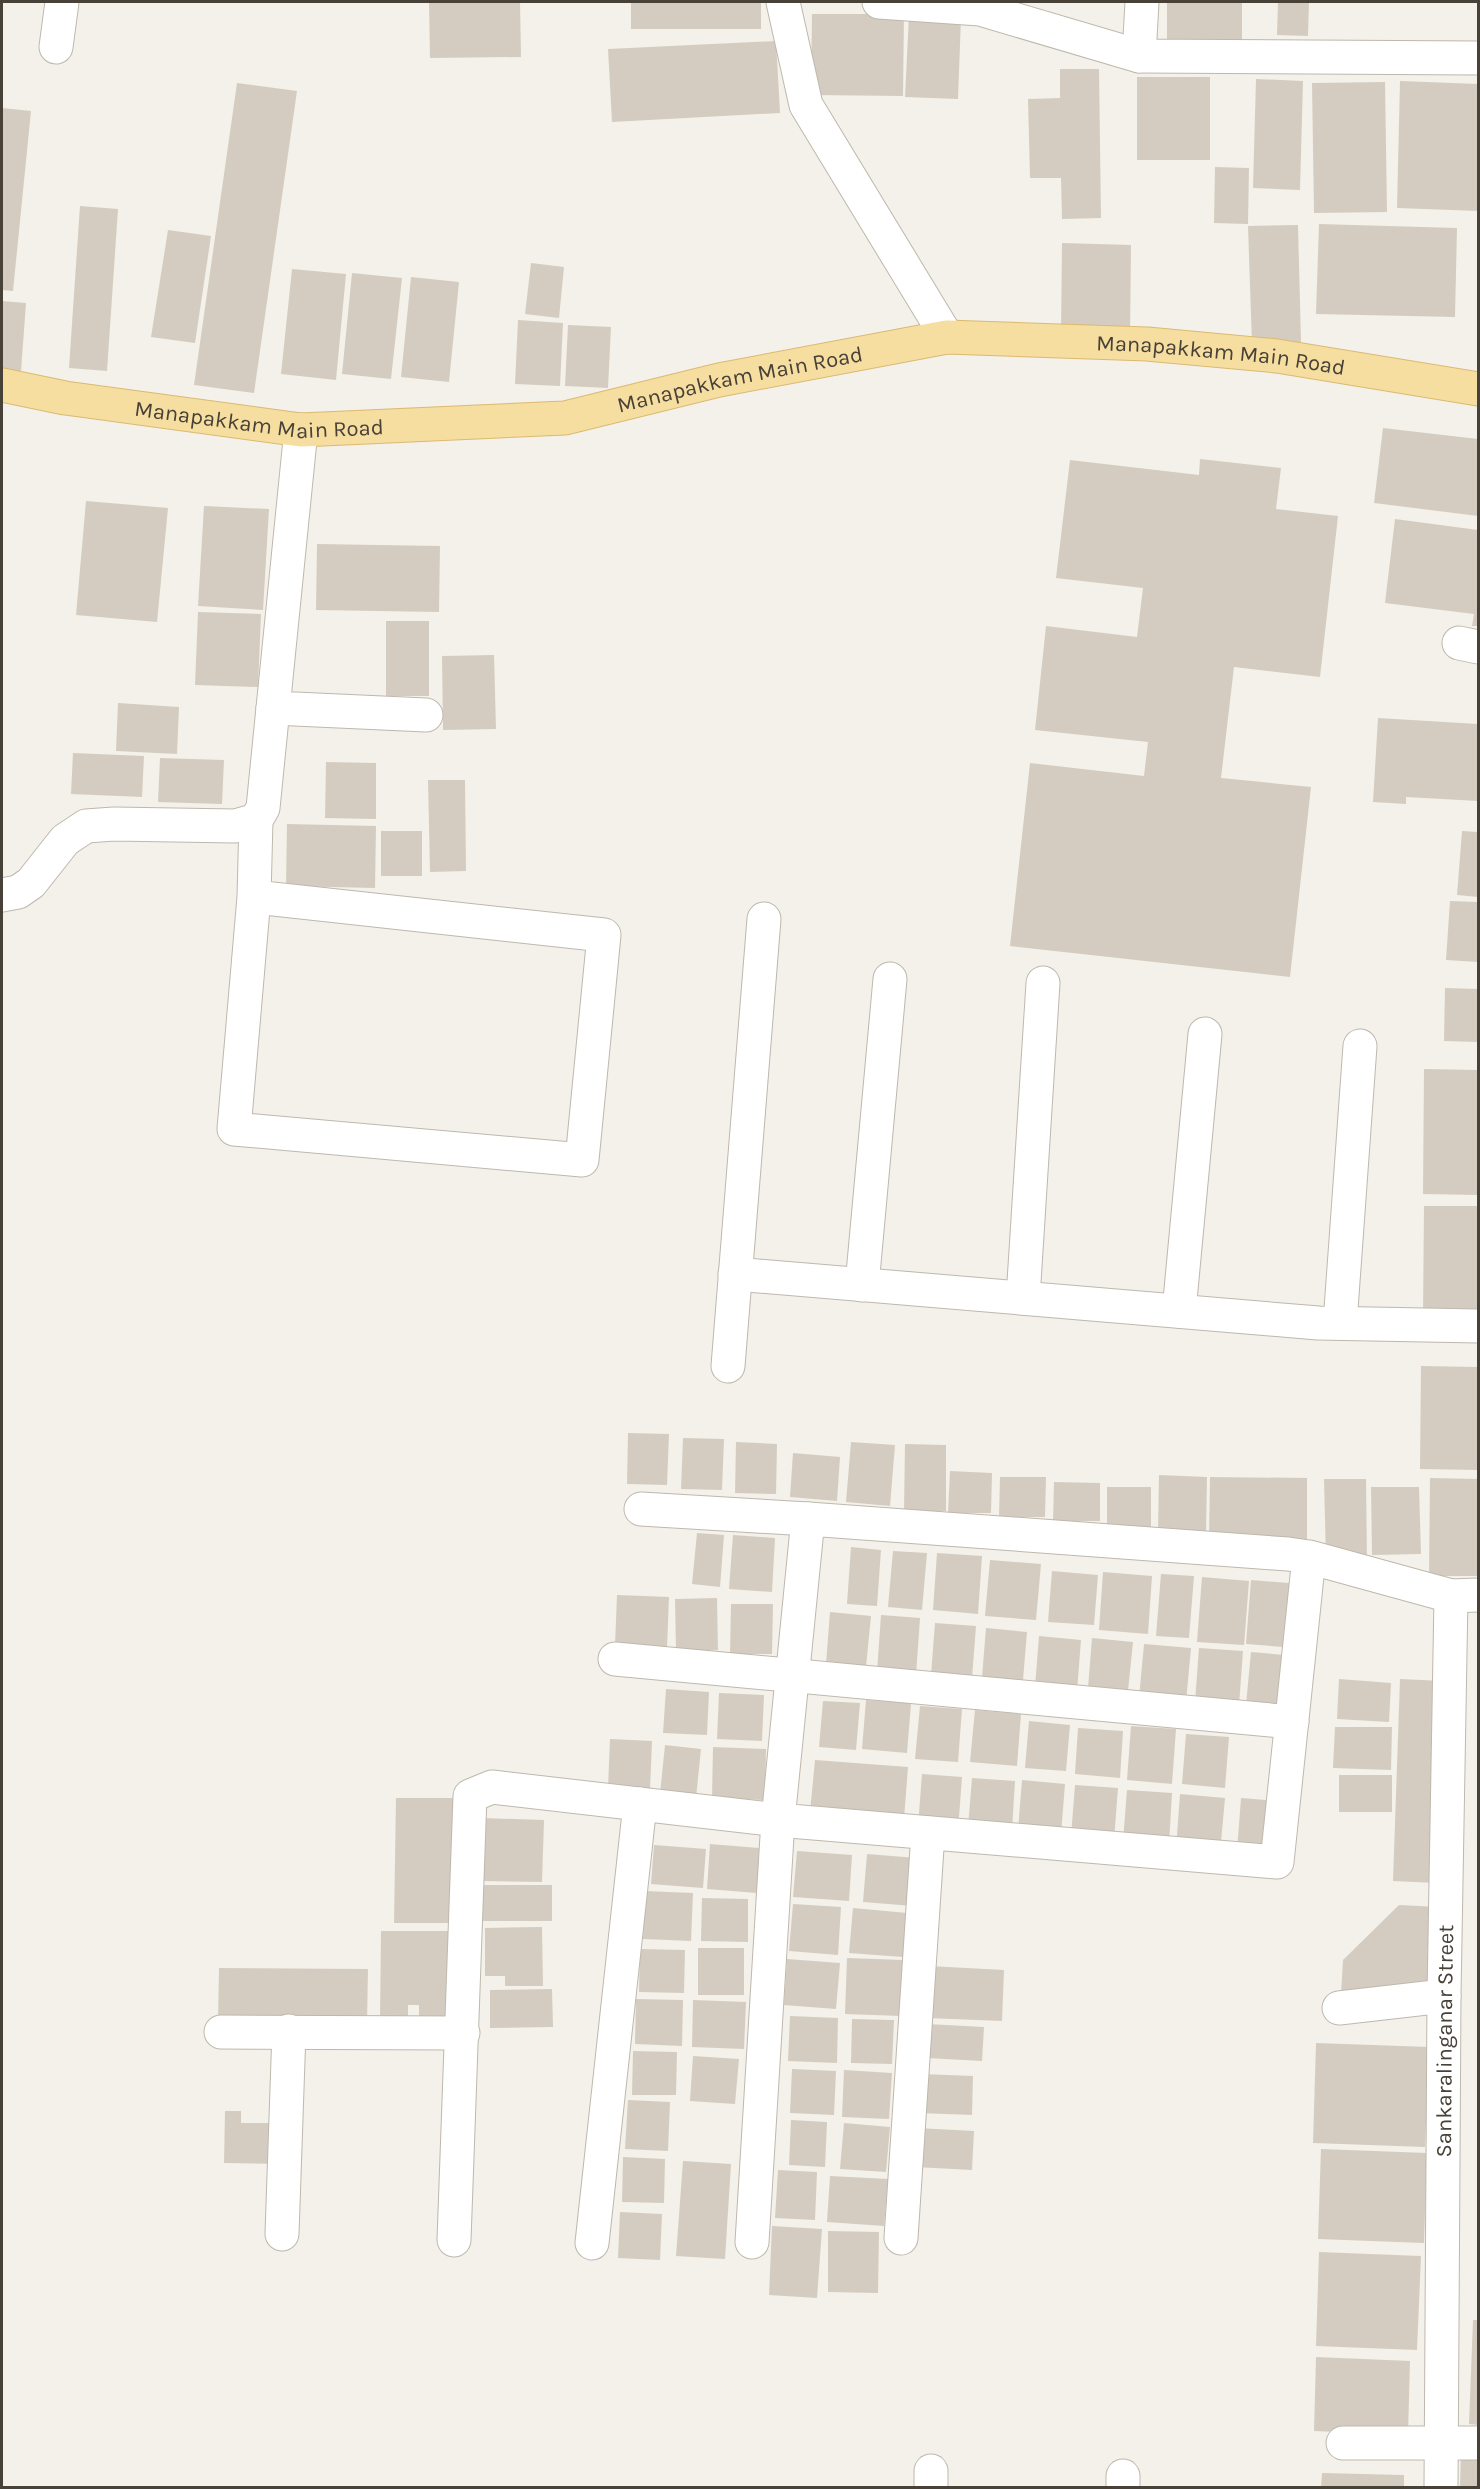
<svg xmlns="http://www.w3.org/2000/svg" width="1480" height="2489" viewBox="0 0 1480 2489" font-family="Karla,sans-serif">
	<rect width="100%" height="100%" fill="#f4f1ea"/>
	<g fill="#d4ccc0">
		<polygon points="429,2 520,2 521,57 430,58"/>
		<rect x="631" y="2" width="130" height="27"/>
		<polygon points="1167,2 1242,2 1242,44 1167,43"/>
		<polygon points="1278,2 1309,2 1308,36 1277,35"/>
		<polygon points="812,14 904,14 903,96 811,95"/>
		<polygon points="909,15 961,17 958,99 905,97"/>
		<polygon points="776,41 780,113 612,122 608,49"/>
		<polygon points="1060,69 1099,69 1101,218 1062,219 1061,178 1030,178 1028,99 1060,98"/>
		<rect x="1137" y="77" width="73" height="83"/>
		<polygon points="1256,79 1303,81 1300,190 1253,188"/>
		<polygon points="1400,81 1478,84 1478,211 1397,208"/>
		<polygon points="1385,82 1387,212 1314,213 1312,83"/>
		<polygon points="237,83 297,91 254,393 194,385"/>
		<polygon points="2,108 31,111 13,291 2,290"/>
		<polygon points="1215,167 1249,168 1248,224 1214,223"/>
		<polygon points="80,206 118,209 107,371 69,368"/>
		<polygon points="1319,224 1457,228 1455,317 1316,314"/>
		<polygon points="1298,225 1301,342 1252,344 1248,226"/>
		<polygon points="168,230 211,236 195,343 151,337"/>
		<polygon points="1062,243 1131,245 1130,337 1061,335"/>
		<polygon points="531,263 564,267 559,318 525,314"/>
		<polygon points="292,269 346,274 336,380 281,374"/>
		<polygon points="352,273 402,278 391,379 342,374"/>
		<polygon points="411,277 459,282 449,382 401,377"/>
		<polygon points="2,301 26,303 21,371 2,370"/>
		<polygon points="518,320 563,323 560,386 515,384"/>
		<polygon points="568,325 611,327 608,388 565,386"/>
		<polygon points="1383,428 1478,439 1478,516 1374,503"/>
		<polygon points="1200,459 1281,468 1276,509 1338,516 1320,677 1234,667 1221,778 1311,787 1290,977 1010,946 1030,763 1144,776 1148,742 1035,730 1046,626 1137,637 1143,588 1056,578 1070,460 1199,475"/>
		<polygon points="86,501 168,508 157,622 76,615"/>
		<polygon points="204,506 269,509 263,610 198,606"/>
		<polygon points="1395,519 1478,530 1478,626 1472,626 1474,614 1385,603"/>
		<polygon points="317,544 440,546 439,612 316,610"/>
		<polygon points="198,612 261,614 258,687 195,685"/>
		<rect x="386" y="621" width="43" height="75"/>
		<polygon points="494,655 496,729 443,730 442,656"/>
		<polygon points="118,703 179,707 177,754 116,751"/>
		<polygon points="1378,718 1478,724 1478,801 1406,797 1406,804 1373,802"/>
		<polygon points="73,753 144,756 142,797 71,794"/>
		<polygon points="160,758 224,760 222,804 158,802"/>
		<polygon points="326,762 376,763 376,819 325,818"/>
		<polygon points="428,780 465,780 466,871 430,872"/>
		<polygon points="287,824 376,826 375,888 286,886"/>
		<rect x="381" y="831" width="41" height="45"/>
		<polygon points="1462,831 1478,832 1478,897 1457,895"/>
		<polygon points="1450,901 1478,902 1478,962 1446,960"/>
		<polygon points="1445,988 1478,989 1478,1042 1444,1041"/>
		<polygon points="1424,1069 1478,1070 1478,1195 1423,1194"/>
		<polygon points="1424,1206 1478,1206 1478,1317 1423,1317"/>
		<polygon points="1421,1366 1478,1367 1478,1470 1420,1469"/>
		<polygon points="628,1433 669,1434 667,1485 627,1484"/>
		<polygon points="683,1438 724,1439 722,1490 681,1489"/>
		<polygon points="736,1442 777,1444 776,1494 735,1493"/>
		<polygon points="851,1442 895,1445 890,1506 846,1502"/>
		<polygon points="905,1444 946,1445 946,1511 904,1511"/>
		<polygon points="793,1453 840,1457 837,1501 790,1497"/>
		<polygon points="950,1471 992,1473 991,1513 948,1513"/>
		<polygon points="1159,1475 1207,1477 1206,1533 1158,1533"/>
		<polygon points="1000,1477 1046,1477 1045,1517 999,1517"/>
		<polygon points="1210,1477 1307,1478 1307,1539 1279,1538 1254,1543 1254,1534 1233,1534 1209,1539"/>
		<polygon points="1430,1478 1478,1479 1478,1576 1429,1576"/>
		<polygon points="1324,1479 1366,1479 1367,1560 1326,1560"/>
		<polygon points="1054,1482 1100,1483 1100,1521 1053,1521"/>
		<rect x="1107" y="1487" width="44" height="41"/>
		<polygon points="1371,1487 1419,1487 1421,1554 1372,1555"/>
		<polygon points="697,1533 724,1535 720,1587 692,1584"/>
		<polygon points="733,1535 775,1538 772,1592 729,1589"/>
		<polygon points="851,1547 881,1550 877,1606 847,1604"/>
		<polygon points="893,1551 927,1553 922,1610 888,1607"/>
		<polygon points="937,1553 982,1556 978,1614 933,1610"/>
		<polygon points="990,1560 1041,1564 1036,1620 985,1616"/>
		<polygon points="1052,1571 1098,1575 1094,1625 1048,1622"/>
		<polygon points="1103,1572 1152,1576 1148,1634 1099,1630"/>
		<polygon points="1161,1574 1194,1576 1189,1638 1156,1636"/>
		<polygon points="1202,1577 1249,1581 1244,1645 1197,1642"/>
		<polygon points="1251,1580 1302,1584 1297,1648 1246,1644"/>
		<polygon points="617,1595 669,1597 667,1648 615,1646"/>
		<polygon points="717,1598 718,1650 676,1651 675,1599"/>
		<polygon points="731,1604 773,1604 772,1654 730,1654"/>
		<polygon points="830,1612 871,1616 866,1667 826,1664"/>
		<polygon points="881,1615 920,1618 916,1675 877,1672"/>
		<polygon points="935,1623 976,1626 972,1678 931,1675"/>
		<polygon points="986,1628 1027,1632 1023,1680 982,1677"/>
		<polygon points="1039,1636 1081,1640 1077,1691 1035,1687"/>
		<polygon points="1092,1638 1133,1642 1128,1691 1088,1688"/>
		<polygon points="1144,1644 1191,1648 1186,1702 1139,1698"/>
		<polygon points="1199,1648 1243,1651 1239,1705 1195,1702"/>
		<polygon points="1251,1652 1297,1656 1293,1709 1246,1705"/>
		<polygon points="1339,1679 1391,1683 1389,1722 1337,1719"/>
		<polygon points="1400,1679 1443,1681 1436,1883 1393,1881"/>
		<polygon points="666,1689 709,1692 707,1735 663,1733"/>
		<polygon points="719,1693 764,1695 762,1741 717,1739"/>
		<polygon points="866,1700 911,1703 907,1753 862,1749"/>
		<polygon points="823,1701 860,1703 856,1750 819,1747"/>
		<polygon points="920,1706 962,1709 958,1762 915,1759"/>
		<polygon points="975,1710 1021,1714 1017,1766 970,1762"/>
		<polygon points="1029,1721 1070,1725 1066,1771 1025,1768"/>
		<polygon points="1131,1726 1176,1729 1172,1784 1127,1780"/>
		<polygon points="1335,1727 1392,1727 1391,1770 1333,1768"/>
		<polygon points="1078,1728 1123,1731 1120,1778 1075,1774"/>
		<polygon points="1186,1734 1229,1737 1225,1788 1182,1784"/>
		<polygon points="610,1739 652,1741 650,1790 608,1788"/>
		<polygon points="665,1745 701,1749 696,1798 660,1794"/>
		<polygon points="713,1747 766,1749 765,1800 712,1798"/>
		<polygon points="815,1760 908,1767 904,1819 810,1812"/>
		<polygon points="922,1774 962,1777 958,1830 918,1826"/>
		<rect x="1339" y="1775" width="53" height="37"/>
		<polygon points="972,1778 1015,1781 1012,1830 968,1827"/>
		<polygon points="1022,1780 1065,1784 1061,1834 1018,1830"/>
		<polygon points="1075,1785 1118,1788 1114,1840 1071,1836"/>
		<polygon points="1127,1790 1172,1793 1169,1844 1123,1841"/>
		<polygon points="1180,1794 1225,1798 1220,1853 1176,1849"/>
		<polygon points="396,1798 456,1798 454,1923 394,1923"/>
		<polygon points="1241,1798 1279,1801 1275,1854 1237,1851"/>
		<polygon points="482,1818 544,1820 542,1882 481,1881"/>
		<polygon points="710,1844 759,1848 757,1893 707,1889"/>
		<polygon points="654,1845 706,1849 703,1888 651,1884"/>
		<polygon points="797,1851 852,1855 849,1901 793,1897"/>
		<polygon points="867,1854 917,1858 913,1906 863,1902"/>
		<rect x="479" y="1885" width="73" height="36"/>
		<polygon points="645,1891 693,1893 691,1941 643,1939"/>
		<polygon points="702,1898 748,1899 748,1942 701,1941"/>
		<polygon points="793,1904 841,1907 838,1955 789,1951"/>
		<polygon points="1399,1905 1439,1907 1434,1992 1341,1994 1343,1960"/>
		<polygon points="853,1908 907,1913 903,1957 849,1953"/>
		<polygon points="542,1927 543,1986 505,1986 505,1976 485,1976 485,1928"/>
		<polygon points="381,1931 451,1931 450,2022 419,2022 419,2005 408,2005 408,2022 380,2022"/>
		<rect x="698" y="1948" width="46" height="47"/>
		<polygon points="640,1949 685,1950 684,1993 639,1992"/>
		<polygon points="847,1958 903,1960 901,2016 845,2014"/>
		<polygon points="787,1959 840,1963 836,2009 784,2005"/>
		<polygon points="929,1966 1004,1970 1002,2021 927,2018"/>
		<polygon points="219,1968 368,1969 367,2023 218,2022"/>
		<polygon points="552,1989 553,2027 490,2028 490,1990"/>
		<polygon points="636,1999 683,2000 682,2046 635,2044"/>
		<polygon points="693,2000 746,2002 744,2049 692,2047"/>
		<polygon points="790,2016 838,2018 837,2063 788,2061"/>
		<polygon points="852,2019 894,2020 892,2064 851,2063"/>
		<polygon points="927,2024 984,2027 982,2061 926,2058"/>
		<polygon points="1316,2043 1429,2047 1425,2147 1313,2143"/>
		<polygon points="633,2051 677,2052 676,2095 632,2095"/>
		<polygon points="693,2056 739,2059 735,2104 690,2101"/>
		<polygon points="792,2069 836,2071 834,2115 790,2113"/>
		<polygon points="844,2070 892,2073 889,2119 842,2117"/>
		<polygon points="921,2074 973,2076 972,2115 919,2113"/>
		<polygon points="628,2100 670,2102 668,2151 625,2149"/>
		<polygon points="225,2111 241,2111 241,2123 269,2123 269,2112 281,2112 280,2164 224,2163"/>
		<polygon points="791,2120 827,2122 825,2167 789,2165"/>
		<polygon points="844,2123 890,2127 886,2172 840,2169"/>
		<polygon points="917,2128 974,2131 972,2170 915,2167"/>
		<polygon points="1321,2149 1427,2153 1424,2243 1318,2239"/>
		<polygon points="623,2157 665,2159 664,2203 622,2202"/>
		<polygon points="683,2161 731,2164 725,2259 676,2256"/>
		<polygon points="778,2170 817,2172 815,2220 775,2218"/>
		<polygon points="830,2176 888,2179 884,2226 827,2222"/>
		<polygon points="620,2212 662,2214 660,2260 618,2258"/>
		<polygon points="772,2226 822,2229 817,2298 769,2295"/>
		<polygon points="828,2231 879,2232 878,2293 828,2292"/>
		<polygon points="1319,2252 1421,2256 1417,2350 1316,2346"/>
		<polygon points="1473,2320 1478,2320 1478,2425 1469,2424"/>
		<polygon points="1316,2357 1410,2361 1408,2435 1314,2431"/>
		<polygon points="1461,2448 1478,2449 1478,2488 1460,2488"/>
		<polygon points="1322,2473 1404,2475 1404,2488 1321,2488"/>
	</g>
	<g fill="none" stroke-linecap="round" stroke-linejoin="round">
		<defs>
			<g id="minor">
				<polyline points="783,2 806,105 947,337"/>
				<polyline points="879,2 980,9 1139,56 1478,58"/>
				<polyline points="56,47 62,2"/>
				<polyline points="1139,56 1142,2"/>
				<polyline points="301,430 273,708 426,715"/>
				<polyline points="1459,643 1478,647"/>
				<polyline points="2,895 18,892 31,883 65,840 86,826 114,824 235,826 256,820 263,808 273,708"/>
				<polyline points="254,897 604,935 582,1160 234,1129 254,897 256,820"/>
				<polyline points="735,1274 1318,1323 1478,1326"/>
				<polyline points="862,1285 890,979"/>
				<polyline points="1023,1298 1043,983"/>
				<polyline points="1179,1311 1205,1034"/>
				<polyline points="1340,1323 1360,1046"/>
				<polyline points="728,1366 764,919"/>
				<polyline points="641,1509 808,1519"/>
				<polyline points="1309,1557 1277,1862 778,1820 808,1519 1288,1554 1309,1557 1451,1596 1478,1595"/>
				<polyline points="615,1659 1292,1722"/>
				<polyline points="1339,2008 1444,1996"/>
				<polyline points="221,2032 463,2033"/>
				<polyline points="282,2234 289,2031"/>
				<polyline points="901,2238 928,1833"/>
				<polyline points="454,2240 470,1796 492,1787 778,1820 752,2242"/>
				<polyline points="592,2243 640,1804"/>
				<polyline points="1343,2443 1478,2443"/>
				<polyline points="931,2488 931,2471"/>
				<polyline points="1123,2488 1123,2476"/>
				<path id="s1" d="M1441,2488L1444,1996L1451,1596"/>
			</g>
			<g id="major">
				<path id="s2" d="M2,385L65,398L301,430L565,418L719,380L947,337L1147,344L1277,356L1478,389"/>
			</g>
		</defs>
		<use href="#minor" stroke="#beb8ad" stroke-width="35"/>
		<use href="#major" stroke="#daba71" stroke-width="35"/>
		<use href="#minor" stroke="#fff" stroke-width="33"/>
		<use href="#major" stroke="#f6dda0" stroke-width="33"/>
	</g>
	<g text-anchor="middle" stroke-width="4.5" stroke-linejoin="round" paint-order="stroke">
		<g font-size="22" fill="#474138" stroke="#fff">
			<text dy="8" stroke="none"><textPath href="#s2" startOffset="1232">Manapakkam Main Road</textPath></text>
			<text dy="8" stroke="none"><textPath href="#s2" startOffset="746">Manapakkam Main Road</textPath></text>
			<text dy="8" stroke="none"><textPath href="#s2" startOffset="260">Manapakkam Main Road</textPath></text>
			<text dy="8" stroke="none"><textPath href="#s1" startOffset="447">Sankaralinganar Street</textPath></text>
		</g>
	</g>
	<rect width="1480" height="2489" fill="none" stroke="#474138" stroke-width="6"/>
</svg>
